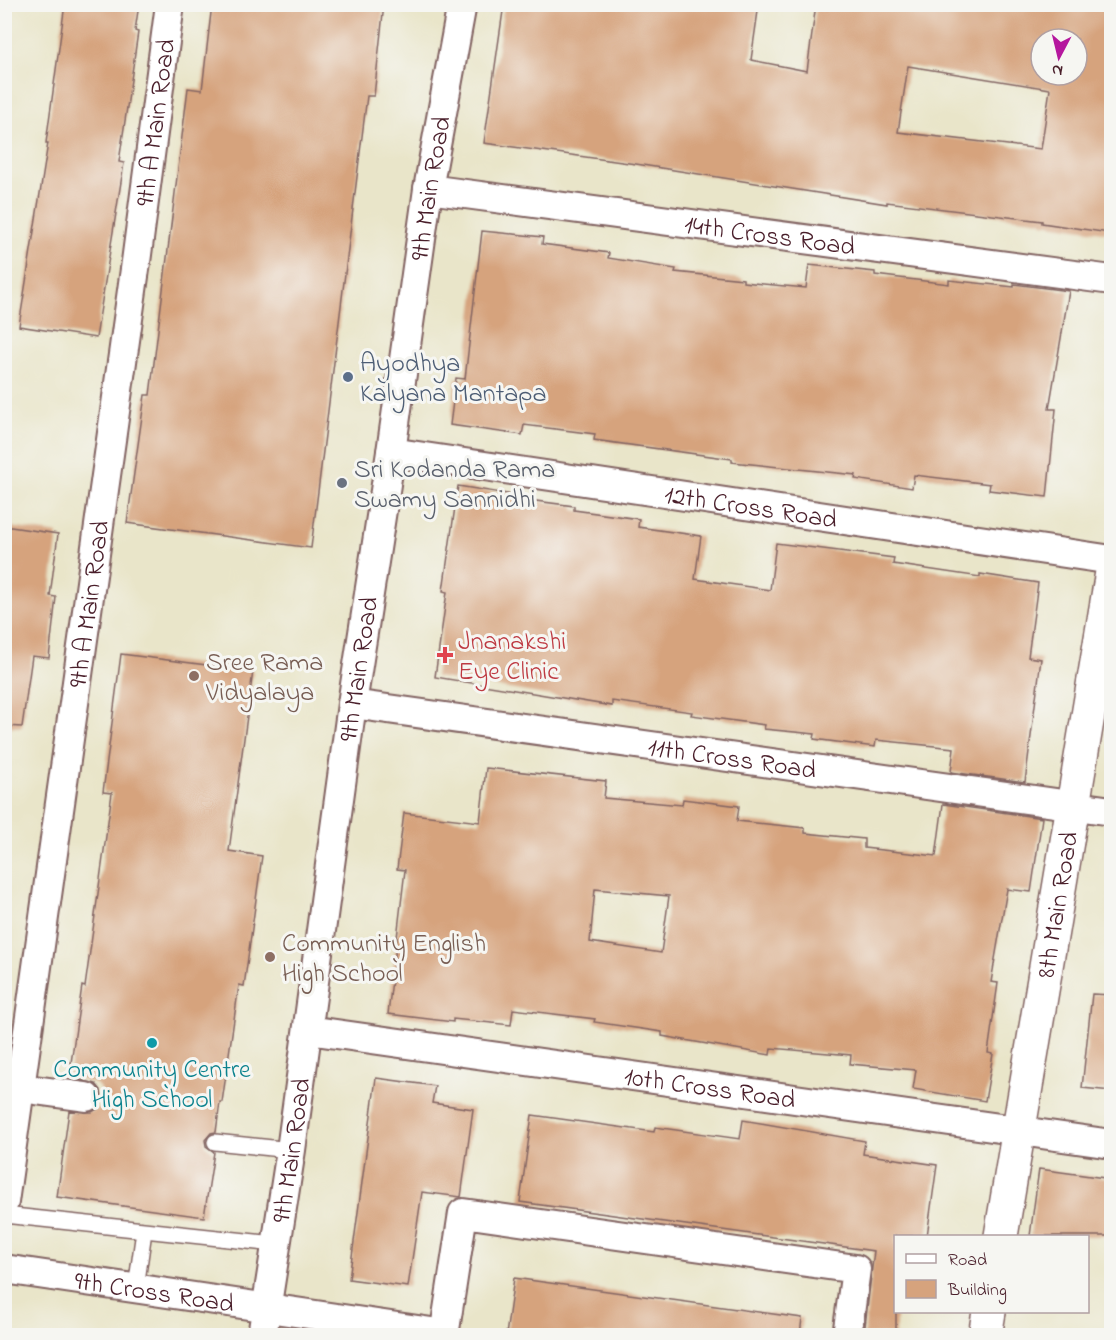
<svg xmlns="http://www.w3.org/2000/svg" width="1116" height="1340" viewBox="0 0 1116 1340" font-family="'Indie Flower',sans-serif">
	<rect width="100%" height="100%" fill="#f6f6f2"/>
	<filter id="ink" filterUnits="userSpaceOnUse"><feTurbulence type="fractalNoise" baseFrequency=".0167" numOctaves="2"/><feDisplacementMap in="SourceGraphic" scale="12" xChannelSelector="R" yChannelSelector="G"/><feConvolveMatrix kernelMatrix="1 2 1 2 8 2 1 2 1" color-interpolation-filters="sRGB"/></filter>
	<filter id="wash" filterUnits="userSpaceOnUse"><feTurbulence type="fractalNoise" baseFrequency=".008" numOctaves="4" result="noise"/><feDisplacementMap in="SourceGraphic" scale="24" xChannelSelector="R" yChannelSelector="G"/><feGaussianBlur stdDeviation="1.35" result="paint"/><feColorMatrix in="noise" values="0 0 0 0 0 0 0 0 0 0 0 0 0 0 0 0 0 1.4 0 .05"/><feComposite in="paint" operator="in"/></filter>
	<g filter="url(#wash)">
		<rect width="100%" height="100%" fill="#e9e5c9"/>
		<g id="blocks">
			<g fill="#d6a37d" fill-rule="evenodd">
				<polygon points="65,4 139,4 135,31 138,32 119,162 124,163 96,338 19,326 48,143 46,143"/>
				<polygon points="212,4 384,4 374,96 367,96 311,548 127,523 145,395 150,395 188,88 202,90"/>
				<path d="M504,4H759L751,60L807,71L816,4H877L930,11L931,4H1112V217L1109,233L1042,223V221L887,202V204L636,164L484,143ZM1041,39H1077V75H1041ZM908,66L1050,89L1041,149L898,132Z"/>
				<polygon points="482,231 543,237 542,244 609,253 608,258 676,269 675,272 743,279 743,282 806,288 809,265 875,272 875,275 949,284 949,280 1014,287 1014,284 1069,291 1049,409 1056,409 1047,497 989,490 990,484 914,475 912,488 855,479 856,475 732,462 732,459 594,440 595,434 524,425 522,435 450,425 456,378 465,379"/>
				<polygon points="458,486 514,495 513,498 574,506 574,510 639,519 638,527 701,536 695,579 770,590 776,543 894,558 893,564 980,577 980,574 1038,583 1028,657 1041,659 1025,782 951,772 954,748 876,740 875,747 814,739 815,734 764,729 765,725 691,715 692,712 612,701 612,706 435,677 447,592 443,591"/>
				<polygon points="4,526 58,534 50,596 56,597 49,658 32,656 22,727 4,726"/>
				<polygon points="121,654 253,671 229,851 262,856 244,986 239,985 222,1102 220,1102 216,1132 211,1133 205,1140 206,1146 214,1152 204,1217 57,1197 69,1111 92,1112 99,1108 102,1099 101,1090 96,1084 69,1077 82,986 85,987 112,793 103,792"/>
				<path d="M486,768L606,781L604,798L682,805L683,799L739,806L737,821L805,828V833L864,839V848L936,856L943,804L1042,818L1031,892L1007,889L991,982L998,983L988,1053L993,1054L985,1101L913,1089L916,1070L850,1064L851,1055L771,1048L770,1055L662,1036V1032L594,1022L595,1019L513,1009L511,1025L453,1019V1022L388,1014L405,870L397,869L404,813L480,822ZM595,889L669,896L661,953L590,942Z"/>
				<polygon points="1092,994 1112,995 1112,1091 1082,1088"/>
				<polygon points="376,1078 435,1086 432,1103 473,1109 461,1197 422,1192 408,1287 349,1279"/>
				<polygon points="532,1115 654,1132 655,1127 740,1139 743,1120 865,1141 863,1154 937,1165 927,1236 896,1236 896,1335 864,1335 874,1251 520,1202"/>
				<polygon points="1039,1169 1112,1179 1112,1236 1030,1236"/>
				<polygon points="514,1278 802,1318 800,1335 506,1335"/>
			</g>
		</g>
	</g>
	<g filter="url(#ink)">
		<use href="#blocks" fill-opacity="0" stroke="#826462" stroke-width="1.5"/>
		<g fill="none" stroke-linecap="round" stroke-linejoin="round">
			<defs>
				<g id="lane">
					<polyline points="215,1142 291,1150"/>
					<polyline points="4,1215 275,1244"/>
					<polyline points="136,1288 144,1231"/>
				</g>
				<g id="street">
					<path id="s1" d="M428,189L1112,280"/>
					<path id="s2" d="M391,452L1112,560"/>
					<path id="s3" d="M352,704L1112,811"/>
					<path id="s4" d="M308,1030L1112,1144"/>
					<polyline points="20,1088 86,1097"/>
					<path id="s5" d="M4,1202L136,262L170,4"/>
					<path id="s6" d="M4,1269L445,1334"/>
					<path id="s7" d="M262,1336L291,1150L352,704L391,452L428,189L462,4"/>
					<polyline points="444,1336 463,1213 856,1269 847,1336"/>
				</g>
				<g id="secondary">
					<path id="s8" d="M1001,1236L1112,572"/>
					<polyline points="985,1336 989,1312"/>
				</g>
			</defs>
			<use href="#lane" stroke="#826462" stroke-width="18"/>
			<use href="#street" stroke="#826462" stroke-width="32"/>
			<use href="#secondary" stroke="#826462" stroke-width="36"/>
			<use href="#lane" stroke="#fff" stroke-width="15"/>
			<use href="#street" stroke="#fff" stroke-width="28"/>
			<use href="#secondary" stroke="#fff" stroke-width="33"/>
		</g>
	</g>
	<circle fill="#5c6f8a" stroke="#f6f6f2" stroke-width="2" cx="348" cy="377" r="6"/>
	<circle fill="#6b7280" stroke="#f6f6f2" stroke-width="2" cx="342" cy="483" r="6"/>
	<path fill="#e0444e" stroke="#f6f6f2" stroke-width="2" d="M442 646h6v6h6v6h-6v6h-6v-6h-6v-6h6z"/>
	<g fill="#8d6e63" stroke="#f6f6f2" stroke-width="2">
		<circle cx="194" cy="676" r="6"/>
		<circle cx="270" cy="957" r="6"/>
	</g>
	<circle fill="#0f9aa8" stroke="#f6f6f2" stroke-width="2" cx="152" cy="1043" r="6"/>
	<g text-anchor="middle" stroke-width="6" stroke-linejoin="round" paint-order="stroke">
		<g font-size="26" fill="#4a1f2b" stroke="#f6f6f2">
			<text dy="9" stroke="none"><textPath href="#s5" startOffset="1090">9th A Main Road</textPath></text>
			<text dy="9" stroke="none"><textPath href="#s7" startOffset="1160">9th Main Road</textPath></text>
			<text dy="9" stroke="none"><textPath href="#s1" startOffset="345">14th Cross Road</textPath></text>
			<text dy="9" stroke="none"><textPath href="#s2" startOffset="364">12th Cross Road</textPath></text>
			<text dy="9" stroke="none"><textPath href="#s5" startOffset="604">9th A Main Road</textPath></text>
			<text dy="9" stroke="none"><textPath href="#s7" startOffset="674">9th Main Road</textPath></text>
			<text dy="9" stroke="none"><textPath href="#s3" startOffset="384">11th Cross Road</textPath></text>
			<text dy="9" stroke="none"><textPath href="#s8" startOffset="336">8th Main Road</textPath></text>
			<text dy="9" stroke="none"><textPath href="#s4" startOffset="406">10th Cross Road</textPath></text>
			<text dy="9" stroke="none"><textPath href="#s7" startOffset="188">9th Main Road</textPath></text>
			<text dy="9" stroke="none"><textPath href="#s6" startOffset="152">9th Cross Road</textPath></text>
		</g>
		<g font-size="26" fill="#4e5e75" stroke="#f6f6f2" text-anchor="start">
			<text x="360" y="371">Ayodhya<tspan x="360" dy="30">Kalyana Mantapa</tspan></text>
		</g>
		<g font-size="26" fill="#5b616d" stroke="#f6f6f2" text-anchor="start">
			<text x="354" y="477">Sri Kodanda Rama<tspan x="354" dy="30">Swamy Sannidhi</tspan></text>
		</g>
		<g font-size="26" fill="#be3a42" stroke="#f6f6f2" text-anchor="start">
			<text x="458" y="649">Jnanakshi<tspan x="458" dy="30">Eye Clinic</tspan></text>
		</g>
		<g font-size="26" fill="#785e54" stroke="#f6f6f2" text-anchor="start">
			<text x="206" y="670">Sree Rama<tspan x="206" dy="30">Vidyalaya</tspan></text>
			<text x="282" y="951">Community English<tspan x="282" dy="30">High School</tspan></text>
		</g>
		<g font-size="26" fill="#0d838f" stroke="#f6f6f2">
			<text x="152" y="1077">Community Centre<tspan x="152" dy="30">High School</tspan></text>
		</g>
	</g>
	<rect width="1116" height="1340" fill="none" stroke="#f6f6f2" stroke-width="24"/>
	<rect x="894" y="1235" width="195" height="78" fill="#f6f6f2" stroke="#b1a0a2" stroke-width="1.5"/>
	<rect x="906" y="1254" width="30" height="9" fill="#ffffff" stroke="#b1a0a2" stroke-width="1.5"/>
	<text x="948" y="1265" font-size="18" fill="#4a1f2b">Road</text>
	<rect x="906" y="1280" width="30" height="18" fill="#d6a37d" stroke="#b1a0a2" stroke-width="1.5"/>
	<text x="948" y="1295" font-size="18" fill="#4a1f2b">Building</text>
	<g transform="translate(1059 57) rotate(187)"><circle r="28" fill="#f6f6f2" stroke="#b1a0a2" stroke-width="1.5"/>
	<path d="M0-4.5L10 22L0 15L-10 22Z" fill="#b5179e"/>
	<text y="-9" font-size="16" font-weight="bold" text-anchor="middle" fill="#4a1f2b">N</text>
	</g>
</svg>
